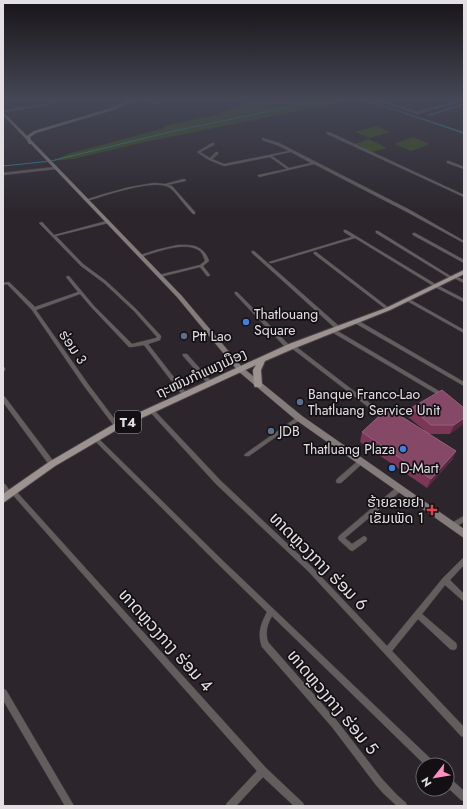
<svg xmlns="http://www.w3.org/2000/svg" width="467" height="809" viewBox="0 0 467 809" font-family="Jost,'Noto Sans Lao',sans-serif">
	<rect width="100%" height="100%" fill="#2c262c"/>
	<g fill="#374e14">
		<polygon points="253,100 352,100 145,142 73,159 51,161 71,153 165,128 164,126 216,115"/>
		<polygon points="376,126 390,132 369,138 355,132"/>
		<polygon points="413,137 430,144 411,151 394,144"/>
		<polygon points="369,139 387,148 372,152 354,144"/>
	</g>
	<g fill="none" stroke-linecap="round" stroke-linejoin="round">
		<polyline stroke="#28869b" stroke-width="1" points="3,166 51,161 174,131 324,100"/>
		<g fill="#28869b" fill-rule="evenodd">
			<polygon points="365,100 367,100 464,132 464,134"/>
			<polygon points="464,103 464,105 429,116 427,115"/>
		</g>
		<defs>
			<g id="street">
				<polygon points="49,100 51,100 51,104 48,105 3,112 3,110 47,104 49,104"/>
				<polygon points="145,100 147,100 160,103 159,104"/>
				<polygon points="378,100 380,100 418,112 434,107 435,108 418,114"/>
				<polygon points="327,132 329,132 464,195 464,197 327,134"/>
				<path d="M263,138L279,143L410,210L464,241V243L407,212L314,164L259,177L258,176V175L287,169L270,157L224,166L209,160L197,152L212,143H214V145L200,152L210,158L216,152H218V154L212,159L224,164L289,151L277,145L262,140V138ZM291,152L311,163L289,168L272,156Z"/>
				<polygon points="447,161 449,161 464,167 464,169 447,163"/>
				<polygon points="55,167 56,167 56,169 3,175 3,173"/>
				<path d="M184,179L186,180L185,181L167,185L172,186L195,212V214H193C187,208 182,201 177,195C175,193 173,190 170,188C157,177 103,196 87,201L85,200L104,194L130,187L154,183L165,184Z"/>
				<polygon points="107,221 109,222 108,223 56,236 83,264 106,281 136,309 161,336 161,337 160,340 148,344 187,394 187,396 183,396 144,345 131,347 129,347 92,308 80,294 36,310 88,384 119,425 120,426 119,427 115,427 84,386 32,310 7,284 3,285 3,283 9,282 35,307 78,292 66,277 68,276 69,276 94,306 132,344 156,338 157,337 134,311 104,283 81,266 39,223 42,222 54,235"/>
				<polygon points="344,230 346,230 437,285 464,299 464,302 435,287 355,238 272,263 270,263 269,262 352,237 344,232"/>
				<polygon points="376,231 378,231 452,277 455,276 464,280 464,283 454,278 451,279 376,233"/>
				<polygon points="413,233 415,233 464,260 464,263 413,235"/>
				<path d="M178,245C187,245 197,244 204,252C206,254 208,258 209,261L203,266L210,275L209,276H207L200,267L160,277L158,276L159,275L200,265L205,261C204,258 203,255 201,252C187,239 155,253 140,257L138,256L156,250Z"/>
				<polygon points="252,251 254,251 340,327 340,329 336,329 252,253"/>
				<polygon points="314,252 316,252 389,308 389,310 387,310 314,254"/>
				<polygon points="235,292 237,292 290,346 290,348 286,348 235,294"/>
				<polygon points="407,299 409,299 464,330 464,333 407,301"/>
				<polygon points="353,320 357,320 464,382 464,386 353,322"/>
				<polygon points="330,329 334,329 444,394 444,395 442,397 440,396 330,331"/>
				<polygon points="290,345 294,345 380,411 381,412 380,413 376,413 290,347"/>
				<polygon points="183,354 187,354 212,382 212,384 208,384 183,356"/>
				<polygon points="3,367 5,368 5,370 3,372"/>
				<polygon points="3,396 5,397 54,462 55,464 54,466 50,466 3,402"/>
				<polygon points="152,409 154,410 220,480 312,567 387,646 443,578 462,559 464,558 464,565 450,580 464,594 464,601 462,600 445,585 422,614 456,643 457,646 456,649 453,650 450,649 418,619 392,651 464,727 464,737 461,736 308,571 216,484 150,412 149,411"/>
				<polygon points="299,416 302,418 301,419 249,456 245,456 244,455 245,454"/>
				<path d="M95,436L97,437L220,558L434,762L435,765H425L272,616C267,625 265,632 268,642L337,721L382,779L397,795L406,803L407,806H397L383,793L376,785L332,727L262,647C257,633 261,624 267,612L216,562L92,438L93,437Z"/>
				<polygon points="359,460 363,460 364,462 341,483 337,483 336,481 337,479"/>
				<path d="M3,484H5L10,491L13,490H15L266,768L303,803L304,806H294L263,777L236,806H226L227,803L257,771L12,494L11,496C4,497 3,489 3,484Z"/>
				<polygon points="397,487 401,487 402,489 401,491 345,538 352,544 364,536 366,537 367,539 366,541 354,550 352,551 350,550 339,540 338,538 339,536"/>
				<path d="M464,516V522C460,524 454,529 450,528L449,526L450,524Z"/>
				<polygon points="3,689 6,690 74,806 65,806 3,700"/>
				<polygon points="447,777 450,778 464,791 464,801 461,800 447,787"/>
			</g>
			<g id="secondary">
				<polygon points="132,100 136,100 113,110 36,133 30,137 31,140 181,295 242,367 302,416 464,529 464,538 296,420 238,371 177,297 31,144 29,144 27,140 3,115 3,112 27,136 34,131 111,108"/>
				<polygon points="460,100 464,100 435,109 432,108"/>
			</g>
			<polygon id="primary" points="464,270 464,274 390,310 295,348 265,361 261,370 262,385 261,387 255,387 254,385 253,370 256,365 120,428 55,466 3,503 3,494 49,462 114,424 289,344 386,308"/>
		</defs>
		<use href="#street" stroke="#494449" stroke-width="1"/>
		<use href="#secondary" stroke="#494449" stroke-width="1"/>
		<use href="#primary" stroke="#494449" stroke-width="2"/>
		<use href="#street" fill="#625e5d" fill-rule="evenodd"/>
		<use href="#secondary" fill="#837c7a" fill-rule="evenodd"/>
		<use href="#primary" fill="#9c9390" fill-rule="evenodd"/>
	</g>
	<polygon fill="#7b3658" points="411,408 464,408 450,434 429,434 456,451 452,460 427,488 360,442 362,432 424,430 408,417"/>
	<g fill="#572840">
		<polygon points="464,418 464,424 450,434 454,425"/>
		<polygon points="456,451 452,460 427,488 431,479"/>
	</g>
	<g fill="#864867" stroke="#95607b">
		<polygon points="442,390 464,408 464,418 454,425 431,425 411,408"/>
		<polygon points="388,408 456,451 431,479 362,432"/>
	</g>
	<linearGradient id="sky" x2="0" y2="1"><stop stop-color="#181518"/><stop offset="0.47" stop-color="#454756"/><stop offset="1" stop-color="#454756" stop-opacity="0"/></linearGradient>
	<rect width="467" height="213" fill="url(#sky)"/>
	<g fill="#3f7fe0" stroke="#131013" stroke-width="1.5">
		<circle cx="246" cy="322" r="4"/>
		<circle cx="403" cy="449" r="4"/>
		<circle cx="392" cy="468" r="4"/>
	</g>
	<g fill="#5c6f8a" stroke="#131013" stroke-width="1.5">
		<circle cx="184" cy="336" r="4"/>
		<circle cx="300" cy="402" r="4"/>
		<circle cx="271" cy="431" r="4"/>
	</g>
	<path fill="#e0444e" stroke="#131013" stroke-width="1.5" d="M430 504h4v4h4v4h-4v4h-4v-4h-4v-4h4z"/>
	<g text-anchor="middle" stroke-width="3.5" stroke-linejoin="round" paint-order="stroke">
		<rect fill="#131013" stroke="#a5a1a5" stroke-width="1" x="115" y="411" width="26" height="22" rx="3"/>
		<g font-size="13" font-weight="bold" fill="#e3dfe3">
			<text x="128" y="427">T4</text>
		</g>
		<g font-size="14" fill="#e3dfe3" stroke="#131013" text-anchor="start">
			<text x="254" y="319">Thatlouang<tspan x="254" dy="16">Square</tspan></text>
			<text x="192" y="341">Ptt Lao</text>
			<text x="308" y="399">Banque Franco-Lao<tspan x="308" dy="16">Thatluang Service Unit</tspan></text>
			<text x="279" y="436">JDB</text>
			<text x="395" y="454" text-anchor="end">Thatluang Plaza</text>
			<text x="400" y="473">D-Mart</text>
			<text x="424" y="507" text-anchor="end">ຮ້າຍຂາຍຢາ<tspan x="424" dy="16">ເຂັມເພັດ 1</tspan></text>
		</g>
		<g font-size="14" fill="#e3dfe3" stroke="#131013">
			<text transform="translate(73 347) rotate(56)" y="5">ຮ່ອມ 3</text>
			<text transform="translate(201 373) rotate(-25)" y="5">ຖະໜົນກຳແພງເມືອງ</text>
		</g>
		<g font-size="17" fill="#e3dfe3" stroke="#131013">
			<text transform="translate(319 561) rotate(45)" y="6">ທາດຫຼວງກາງ ຮ່ອມ 6</text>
			<text transform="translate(166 640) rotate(48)" y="6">ທາດຫຼວງກາງ ຮ່ອມ 4</text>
			<text transform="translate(333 702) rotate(50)" y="6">ທາດຫຼວງກາງ ຮ່ອມ 5</text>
		</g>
	</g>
	<rect width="467" height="809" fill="none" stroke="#e3dfe3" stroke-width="8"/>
	<g transform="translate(435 777) rotate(239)"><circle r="19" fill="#131013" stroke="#666366"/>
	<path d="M0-3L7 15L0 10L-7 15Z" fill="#fd8ebf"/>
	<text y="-6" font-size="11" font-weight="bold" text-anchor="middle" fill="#e3dfe3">N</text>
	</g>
</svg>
